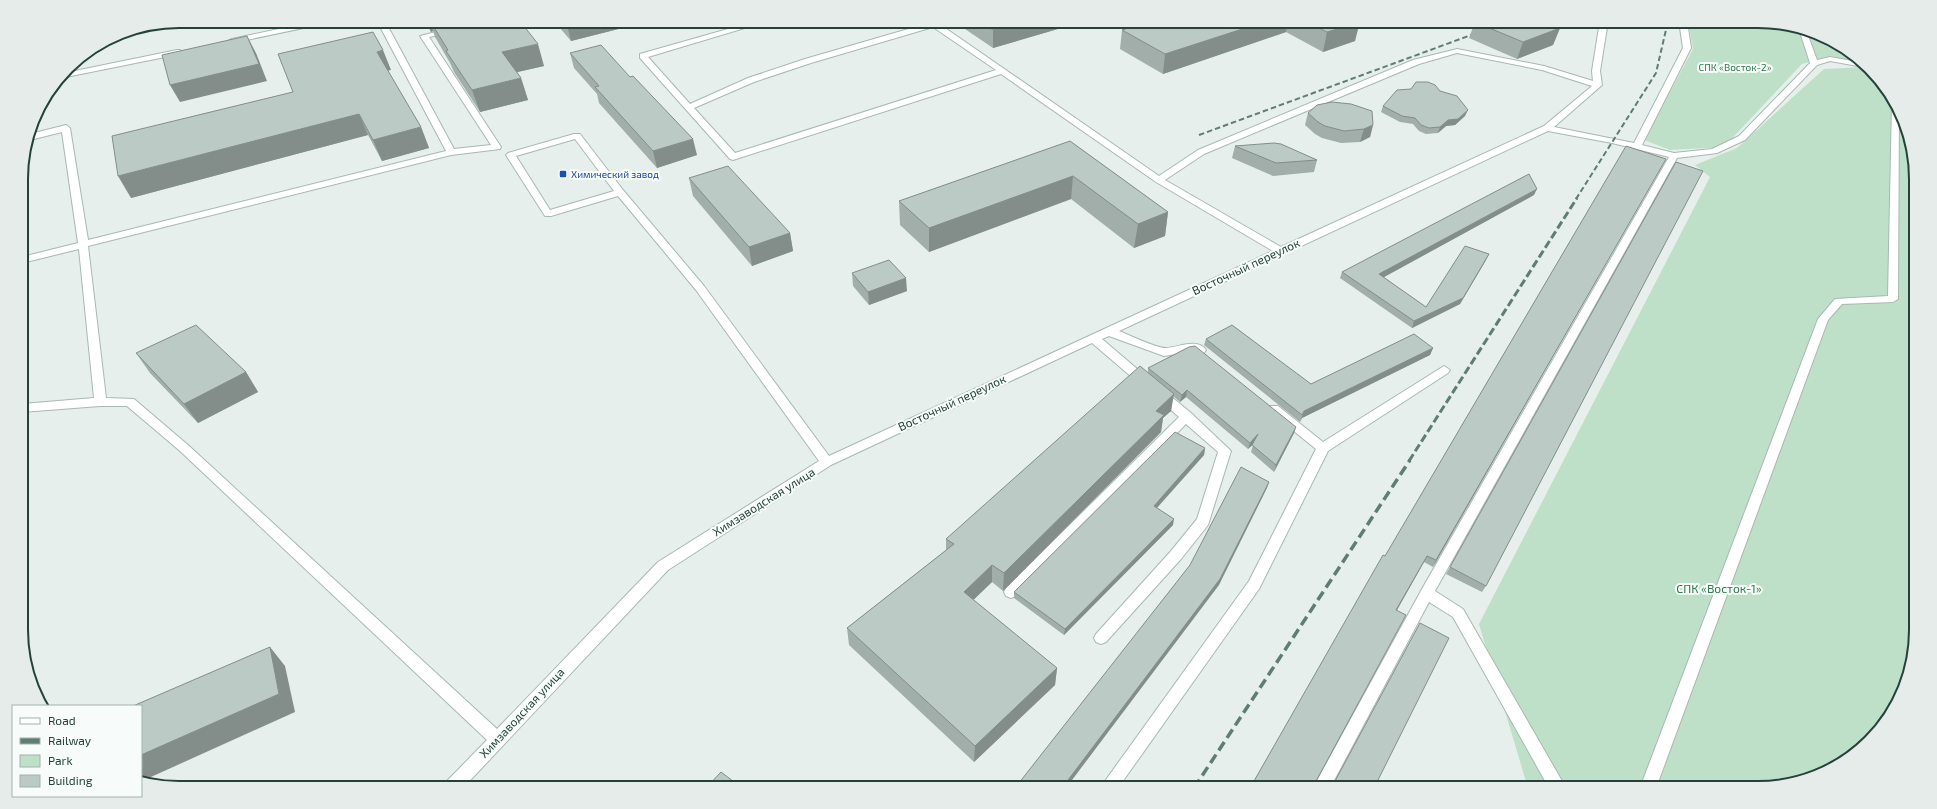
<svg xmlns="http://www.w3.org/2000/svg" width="1937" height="809" viewBox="0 0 1937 809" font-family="'Exo 2',sans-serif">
	<rect width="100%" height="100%" fill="#e6efeb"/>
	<g fill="#bfe0c8">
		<path d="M1688,21C1749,21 1818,17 1865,64L1831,56L1802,64L1724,147L1670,150L1644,140L1693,49Z"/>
		<path d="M1863,67C1894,78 1907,130 1915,158L1916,631L1904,690L1883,727L1846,761L1809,780L1768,788H1526L1527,785L1479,624L1710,177L1695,165L1737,148L1824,69Z"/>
	</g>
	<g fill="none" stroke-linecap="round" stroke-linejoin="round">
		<defs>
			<g id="minor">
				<polygon points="316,21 331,21 327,23 232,43 228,41 232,39"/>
				<path d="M377,21H385L454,149L491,145L420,36L452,28V32L429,37L501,147L500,149L451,155L88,246L106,398L134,399L188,445L497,729L658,562L819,461L696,290L618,196L551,216H545L506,155L508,153L574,134H580L623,190L704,286L829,456L1273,251L1156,182L1001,74L733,160L730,159L640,58V54L756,21H768L648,57L690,104L748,78L805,59L929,23L926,21H935L1159,176L1198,150L1413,60L1457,49L1544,66L1593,81L1592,71L1600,21H1608L1600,71L1602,85L1554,127L1634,143L1683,48L1679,21H1687L1691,48L1642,145L1674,153L1712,149L1739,136L1810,63L1799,29L1806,30L1817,60L1830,57L1864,63L1869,68L1830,61L1817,65L1745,140L1717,153L1677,158L1435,591L1463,609L1566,788H1549L1453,617L1429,602L1330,788H1313L1422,589L1669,157L1612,143L1548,131L1119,331C1129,335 1158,349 1167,348C1179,347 1198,338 1206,350L1204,353L1200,354L1194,351L1164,356L1109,336L1102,339L1149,379L1151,382L1149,385H1141L1092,343L831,465L668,570L463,788H444L446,782L487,740L180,451L127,406H100L22,412V404L94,398L79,249L22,263V257L78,243L62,132L30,140V134L66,125L70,128L88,240L446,151ZM933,27L996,70L735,153L694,108L754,82L811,63ZM1457,53L1542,70L1592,86L1544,126L1281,247L1165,180L1204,154L1419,64ZM575,139L614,191L550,210L516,156Z"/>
				<polygon points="177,50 180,50 180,54 61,78 65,73"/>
				<polygon points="1892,102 1894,102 1899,110 1898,299 1893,302 1842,304 1828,320 1656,788 1640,788 1818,319 1835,299 1888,296"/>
				<polygon points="1444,366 1450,370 1448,373 1328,451 1259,589 1118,788 1100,788 1249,581 1316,449 1270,412 1268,409 1270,406 1278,406 1323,442"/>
				<polygon points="1159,389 1163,390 1191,413 1231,451 1208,525 1181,559 1106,642 1101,644 1096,642 1094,638 1096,634 1171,551 1197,519 1218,452 1186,424 1016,596 1011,598 1006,596 1004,592 1006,588 1179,417 1155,396 1153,393 1155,390"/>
			</g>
		</defs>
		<use href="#minor" stroke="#a8b8b2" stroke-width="2"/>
		<use href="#minor" fill="#fff" fill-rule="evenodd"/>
		<g stroke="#5f7d75" stroke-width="2" stroke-dasharray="5.5 3" stroke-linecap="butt">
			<polyline points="1199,135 1482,31"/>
			<polyline points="1576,199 1656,73 1668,21"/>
		</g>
		<polyline stroke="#5f7d75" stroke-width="3" stroke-dasharray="8 3.5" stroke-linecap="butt" points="1409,461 1577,198"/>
		<polyline stroke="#5f7d75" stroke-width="3.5" stroke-dasharray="10 5" stroke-linecap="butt" points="1194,788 1410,460"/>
	</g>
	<g fill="#a1aea9">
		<polygon points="425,21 504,21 544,66 517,72 521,78 528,100 480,112 454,72 450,63 435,37 433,31 431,32"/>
		<polygon points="554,21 650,21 571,41"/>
		<polygon points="962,21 1085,21 993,48 965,29 965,23"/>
		<polygon points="1150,21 1358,21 1355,41 1323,52 1286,32 1163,74 1120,49 1122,30"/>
		<polygon points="1475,22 1560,28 1553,45 1517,59 1469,38"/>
		<polygon points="570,53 697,155 657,168 599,103 597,94 574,68"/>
		<polygon points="391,70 388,71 421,127 429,148 382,161 368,135 131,198 293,92"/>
		<polygon points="1411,89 1440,91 1465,116 1455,125 1446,126 1438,133 1426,134 1419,131 1413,124 1400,122 1381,112 1383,106"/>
		<polygon points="1308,113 1373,125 1370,137 1360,142 1341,143 1322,138 1315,134 1305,125"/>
		<polygon points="1070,141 1168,212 1165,236 1134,248 1071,199 929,252 900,225 899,201"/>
		<polygon points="1235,146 1317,160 1314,172 1273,176 1232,158"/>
		<polygon points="1662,165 1433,567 1424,562 1397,610 1315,783 1250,788 1385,556"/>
		<polygon points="689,178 790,233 793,251 752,266 693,196"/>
		<polygon points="1534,195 1383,277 1426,307 1486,260 1460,304 1412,328 1340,278 1342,272"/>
		<polygon points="852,273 907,291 869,305 853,286"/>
		<polygon points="1206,339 1311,384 1433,348 1430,355 1302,418 1300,422 1204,345"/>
		<polygon points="136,353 246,372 258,392 198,423 150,373"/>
		<polygon points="1148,368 1296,427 1294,433 1274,472 1251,452 1253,445 1248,449 1186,397 1180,402 1173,396 1171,411 1163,418 1161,432 1003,591 992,582 973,600 1057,668 1055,685 974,762 849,645 847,628 946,550 946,539 1148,372"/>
		<polygon points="1205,448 1204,455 1157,508 1173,525 1064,635 1014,598 1014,592"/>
		<polygon points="1450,567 1486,586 1482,592 1446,574"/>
	</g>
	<g fill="#838d89">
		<polygon points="427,21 429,21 433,31 431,32"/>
		<polygon points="566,21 650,21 571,41"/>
		<polygon points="1024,21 1085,21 993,48 993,30"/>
		<polygon points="1267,21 1288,21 1286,32 1163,74 1165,54"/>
		<polygon points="1360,22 1355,41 1323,52 1327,32"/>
		<polygon points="1560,28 1553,45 1517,59 1523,42"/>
		<polygon points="247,36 256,53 267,81 180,102 170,85"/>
		<polygon points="538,44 544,66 509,74 502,52"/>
		<polygon points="383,50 391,70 385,71 377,52"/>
		<polygon points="521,78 528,100 480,112 472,90"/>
		<polygon points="1468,110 1465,116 1455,125 1446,126 1438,133 1440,127 1448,120"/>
		<polygon points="359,114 368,135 131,198 118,176"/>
		<polygon points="1373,125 1370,137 1360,142 1364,129"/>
		<polygon points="421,127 429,148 382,161 373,140"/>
		<polygon points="693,139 697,155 657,168 653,151"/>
		<polygon points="1662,165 1433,567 1436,560"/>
		<polygon points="1073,176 1071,199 929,252 929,228"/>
		<polygon points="1537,189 1534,195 1377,281 1379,274"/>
		<polygon points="1168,212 1165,236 1134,248 1138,224"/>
		<polygon points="790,233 793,251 752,266 749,247"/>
		<polygon points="1489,254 1486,260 1460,304 1412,328 1414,321"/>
		<polygon points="906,278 907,291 869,305 868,292"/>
		<polygon points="1433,348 1430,355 1302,418 1300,422 1304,411"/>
		<polygon points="246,372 258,392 198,423 184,404"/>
		<polygon points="1187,390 1186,397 1180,402 1182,395"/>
		<polygon points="1174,394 1171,411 1163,418 1161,432 1003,591 1004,573 1156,411"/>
		<polygon points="1296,427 1294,433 1274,472 1276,465"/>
		<polygon points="1258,434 1256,441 1248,449 1250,443"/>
		<polygon points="1205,448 1204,455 1153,512 1154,506"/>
		<polygon points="1269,482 1267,488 1219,585 1066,788 1062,788"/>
		<polygon points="1174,519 1173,525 1064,635 1065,629"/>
		<polygon points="1427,556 1424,562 1393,617 1396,610"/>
		<polygon points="992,565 992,582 964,609 964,592"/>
		<polygon points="270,647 285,666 295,712 142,781 141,781 141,755"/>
		<polygon points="1057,668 1055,685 974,762 975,746"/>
	</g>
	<g fill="#bbcac4" stroke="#838d89">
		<polygon points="430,21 504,21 506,24 520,21 538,44 502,52 521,78 472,90 446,51 448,50"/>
		<polygon points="980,21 1024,21 993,30"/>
		<polygon points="1150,21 1267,21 1165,54 1122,30"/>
		<polygon points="1305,21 1358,21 1360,22 1327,32"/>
		<polygon points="1477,21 1542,21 1560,28 1523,42 1475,22"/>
		<polygon points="373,32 383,50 377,52 421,127 373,140 359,114 118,176 112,136 293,92 278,54"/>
		<polygon points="247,36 259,64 170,85 162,55"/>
		<polygon points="601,45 630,77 633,76 693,139 653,151 595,87 599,86 570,53"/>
		<polygon points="1416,82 1428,82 1435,85 1440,91 1457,96 1468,110 1458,119 1448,120 1440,127 1429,128 1421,125 1415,118 1402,116 1383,106 1397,90 1411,89"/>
		<polygon points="1332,102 1351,104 1372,111 1373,125 1364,129 1344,131 1325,126 1318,122 1308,113 1317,105"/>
		<polygon points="1070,141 1168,212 1138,224 1073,176 929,228 899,201"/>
		<polygon points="1274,143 1281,144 1317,160 1276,163 1235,146"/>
		<polygon points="1626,146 1666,159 1436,560 1427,556 1396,610 1406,615 1315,783 1334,783 1420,623 1449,638 1374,788 1250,788 1383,555 1385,556"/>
		<polygon points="1676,162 1703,171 1486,586 1450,567"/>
		<polygon points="728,166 790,233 749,247 689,178"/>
		<polygon points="1529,174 1537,189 1379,274 1426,307 1465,246 1489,254 1463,298 1414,321 1342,272"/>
		<polygon points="889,260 906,278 868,292 852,273"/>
		<polygon points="196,325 246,372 184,404 136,353"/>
		<polygon points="1232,325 1311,384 1414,334 1433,348 1304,411 1302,415 1206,339"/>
		<polygon points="1195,346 1296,427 1276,465 1252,445 1258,434 1250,443 1187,390 1182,395 1148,368 1189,347"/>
		<polygon points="1140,366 1174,394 1156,411 1164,415 1004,573 992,565 964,592 1057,668 975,746 847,628 954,544 946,539"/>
		<polygon points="1175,432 1205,448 1154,506 1174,519 1065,629 1014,592"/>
		<polygon points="1241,467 1269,482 1220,579 1062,788 1015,788 1190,565"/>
		<polygon points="270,647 279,694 141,755 141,706 133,706"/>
		<polygon points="721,772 742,788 706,788"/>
	</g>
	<rect fill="#1a4fb4" stroke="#f7fbf9" stroke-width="1.5" x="559" y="170" width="8" height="8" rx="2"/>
	<g text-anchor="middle" stroke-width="4" stroke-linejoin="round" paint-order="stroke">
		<g font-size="10" fill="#2d7a4b" stroke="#f7fbf9">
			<text x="1735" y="71">СПК «Восток-2»</text>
		</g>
		<g font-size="10" fill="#164399" stroke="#f7fbf9" text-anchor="start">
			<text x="571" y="178">Химический завод</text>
		</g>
		<g font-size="12" fill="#24423a" stroke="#f7fbf9">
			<text transform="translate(1246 267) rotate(-25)" y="4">Восточный переулок</text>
			<text transform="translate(952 403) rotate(-25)" y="4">Восточный переулок</text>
			<text transform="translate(764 502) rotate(-32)" y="4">Химзаводская улица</text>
			<text transform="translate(522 713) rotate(-47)" y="4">Химзаводская улица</text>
		</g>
		<g font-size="12" fill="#2d7a4b" stroke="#f7fbf9">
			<text x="1719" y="593">СПК «Восток-1»</text>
		</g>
	</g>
	<path d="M0 0H1937V809H0ZM179 28H1758A151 151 0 0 1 1909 179V630A151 151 0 0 1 1758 781H179A151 151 0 0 1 28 630V179A151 151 0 0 1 179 28Z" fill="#e6ecea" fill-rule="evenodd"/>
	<path fill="none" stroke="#24423a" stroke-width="2" d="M179 28H1758A151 151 0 0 1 1909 179V630A151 151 0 0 1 1758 781H179A151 151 0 0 1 28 630V179A151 151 0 0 1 179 28Z"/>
	<rect x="12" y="705" width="130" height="92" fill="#f7fbf9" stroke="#a3b1ad"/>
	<rect x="20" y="718" width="20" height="6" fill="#ffffff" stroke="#a3b1ad"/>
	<text x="48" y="725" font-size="12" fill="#24423a">Road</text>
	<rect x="20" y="738" width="20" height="6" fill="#5f7d75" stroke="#a3b1ad"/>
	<text x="48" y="745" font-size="12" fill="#24423a">Railway</text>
	<rect x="20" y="755" width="20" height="12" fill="#bfe0c8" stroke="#a3b1ad"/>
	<text x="48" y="765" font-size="12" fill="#24423a">Park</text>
	<rect x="20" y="775" width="20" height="12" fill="#bbcac4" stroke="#a3b1ad"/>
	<text x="48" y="785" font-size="12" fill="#24423a">Building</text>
</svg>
